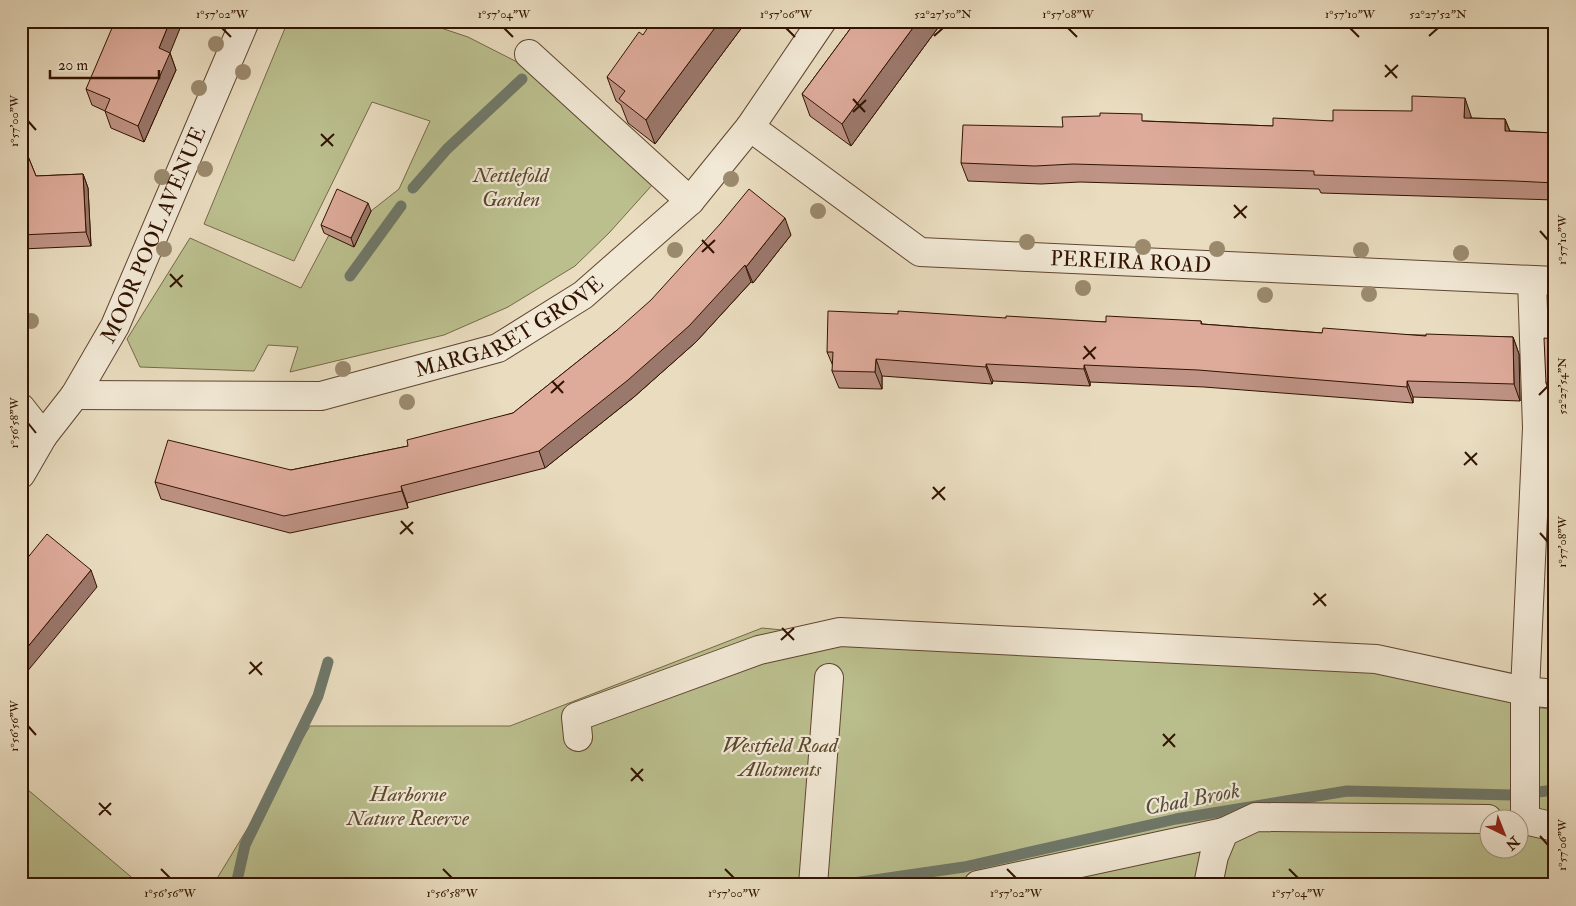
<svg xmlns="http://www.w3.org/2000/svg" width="1576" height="906" viewBox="0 0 1576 906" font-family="'IM FELL Double Pica',serif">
	<rect width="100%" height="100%" fill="#e9dcbf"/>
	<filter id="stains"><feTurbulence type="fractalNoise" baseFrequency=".004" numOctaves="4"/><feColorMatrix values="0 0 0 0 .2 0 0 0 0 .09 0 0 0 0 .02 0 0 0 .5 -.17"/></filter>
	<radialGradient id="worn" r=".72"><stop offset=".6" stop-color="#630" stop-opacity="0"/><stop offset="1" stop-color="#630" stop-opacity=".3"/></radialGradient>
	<g fill="#bbbf8e" stroke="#766948" fill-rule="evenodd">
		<polygon points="288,21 420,21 468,37 523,65 653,184 609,233 575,266 508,307 444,335 290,372 298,347 268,345 254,371 140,367 127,339 190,238 301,288 329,235 354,247 371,211 399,189 430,121 372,102 294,261 204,224"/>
		<path d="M762,628L909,642L1403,669L1528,707L1555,709V885H213L310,726H510ZM1488,818H1518V848H1488Z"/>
		<polygon points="21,784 136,881 141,885 21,885"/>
	</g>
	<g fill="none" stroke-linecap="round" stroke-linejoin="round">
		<g stroke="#6f7869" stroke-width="11">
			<polyline points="413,188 447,149 522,79"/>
			<polyline points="350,276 401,206"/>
			<polyline points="236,885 245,845 318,696 328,662"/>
			<polyline points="840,885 964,867 1176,819 1347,791 1512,795 1555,790"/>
		</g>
		<defs>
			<g id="minor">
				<polyline points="529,54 690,201"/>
				<path id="s1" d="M750,127L920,252L1555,281"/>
				<polyline points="1532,280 1537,428 1525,691 1555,694"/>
				<path id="s2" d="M75,395L321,396L498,348L583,295L690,201L750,127L822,21"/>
				<polyline points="21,408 43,436 21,474"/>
				<path id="s3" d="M43,436L75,395L115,326L245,21"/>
				<polyline points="578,737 576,717 759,650 840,632 1376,659 1525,691 1525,820 1555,827"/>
				<polyline points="813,885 829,678"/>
				<polyline points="978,885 1224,832"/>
				<polyline points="1208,885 1214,856 1224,832 1256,817 1488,819"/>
			</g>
		</defs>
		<use href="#minor" stroke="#604530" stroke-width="30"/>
		<use href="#minor" stroke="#f1e8d5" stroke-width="28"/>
	</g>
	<g fill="#9b8a6e">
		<circle cx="216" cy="44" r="8"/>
		<circle cx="243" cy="72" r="8"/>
		<circle cx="199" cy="88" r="8"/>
		<circle cx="205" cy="169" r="8"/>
		<circle cx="162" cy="177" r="8"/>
		<circle cx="731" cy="179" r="8"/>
		<circle cx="818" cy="211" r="8"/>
		<circle cx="1027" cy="242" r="8"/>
		<circle cx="1143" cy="247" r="8"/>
		<circle cx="164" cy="249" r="8"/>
		<circle cx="1217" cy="249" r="8"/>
		<circle cx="675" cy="250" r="8"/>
		<circle cx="1361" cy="250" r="8"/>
		<circle cx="1461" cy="253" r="8"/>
		<circle cx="1083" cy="288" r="8"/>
		<circle cx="1369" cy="294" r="8"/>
		<circle cx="1265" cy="295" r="8"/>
		<circle cx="31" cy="321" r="8"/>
		<circle cx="343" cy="369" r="8"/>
		<circle cx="407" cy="402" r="8"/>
	</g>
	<g fill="#bf9385" stroke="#321301">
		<polygon points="856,21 943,21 851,146 810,116 802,94"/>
		<polygon points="743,26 655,144 628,123 621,105 616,101 607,77 643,35"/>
		<polygon points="170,53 176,70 144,142 111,128 105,111 92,105 86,89"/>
		<polygon points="1471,116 1471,118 1505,119 1510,131 1555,133 1555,200 1321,193 1319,189 1080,182 1041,184 968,181 961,163 1063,127 1145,121 1273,126 1333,121"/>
		<polygon points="21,139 36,176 83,174 88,188 91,246 21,249"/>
		<polygon points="371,211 354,247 324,233 321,225"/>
		<polygon points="791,235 753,283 751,282 696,342 634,397 545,468 407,503 408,508 290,533 161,499 155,482 291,470 408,446 513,413 616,331"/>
		<polygon points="1006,318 1106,322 1201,321 1202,324 1322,333 1513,337 1519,354 1520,401 1413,397 1413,403 1204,387 1090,382 1090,386 993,381 992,384 882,376 882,389 839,388 832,371 833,366 827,352"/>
		<polygon points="1555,339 1555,400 1552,399 1546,383"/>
	</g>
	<g fill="#9b786c" stroke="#321301">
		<polygon points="170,21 183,21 170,53 176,70 144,142 138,126 159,48"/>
		<polygon points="720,21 741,21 743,26 655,144 646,120"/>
		<polygon points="918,21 943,21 851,146 842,124"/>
		<polygon points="1465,98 1471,116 1470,136 1464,118"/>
		<polygon points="1505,119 1512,137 1505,131"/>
		<polygon points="83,174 88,188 91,246 86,232"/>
		<polygon points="368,203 371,211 354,247 351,238"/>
		<polygon points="785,218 791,235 753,283 746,267"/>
		<polygon points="745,265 751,282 696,342 634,397 545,468 539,451"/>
		<polygon points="1513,337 1519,354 1520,401 1514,384"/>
		<polygon points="876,359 882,376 882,389 875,372"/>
		<polygon points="986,364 993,381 992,384 986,367"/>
		<polygon points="1084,365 1090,382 1090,386 1084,369"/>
		<polygon points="1407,381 1413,397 1413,403 1407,387"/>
		<polygon points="401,486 407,503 408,508 402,491"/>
		<polygon points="91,570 97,587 21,679 21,655"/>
	</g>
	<g fill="#deab9b" stroke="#321301">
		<polygon points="115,21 170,21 159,48 170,53 138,126 105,111 110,99 86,89"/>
		<polygon points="652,21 720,21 646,120 619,99 625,91 607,77 639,32 643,35"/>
		<polygon points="856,21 918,21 842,124 802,94"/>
		<polygon points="1412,96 1465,98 1464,118 1505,119 1505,131 1555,133 1555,183 1515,181 1314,175 1314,171 1073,164 1035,166 961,163 963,125 1063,127 1062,117 1100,116 1100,113 1142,114 1142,121 1273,126 1273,118 1333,121 1333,110 1412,111"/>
		<polygon points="21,139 36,176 83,174 86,232 21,235"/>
		<polygon points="337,189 368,203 351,238 321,225"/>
		<polygon points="749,189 785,218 746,267 745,265 689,326 628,380 539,451 401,486 402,491 284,516 155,482 168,440 291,470 408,446 407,440 513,413 616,331 651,300 721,223"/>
		<polygon points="828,311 898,314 898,311 1006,318 1006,316 1106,322 1106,316 1201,321 1201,324 1322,333 1323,328 1426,336 1426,334 1513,337 1514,384 1407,381 1407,387 1198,370 1084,365 1084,369 986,364 986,367 876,359 875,372 832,371 833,352 827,352"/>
		<polygon points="1544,338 1555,339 1555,383 1546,383"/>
		<polygon points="47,534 91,570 21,655 21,566"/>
	</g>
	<path fill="none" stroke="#321301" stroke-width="2" d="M222,28L231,37M504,28L513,37M786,28L795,37M1068,28L1077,37M1350,28L1359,37M934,36L943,28M1429,36L1438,28M1385,65L1397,78M1385,77L1398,65M853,99L865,112M853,112L866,100M28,121L36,130M321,134L333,146M321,146L334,134M1234,205L1246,218M1234,218L1247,206M1540,231L1548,240M702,240L714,253M702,252L715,240M170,274L182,287M170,287L183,275M1084,346L1095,359M1083,359L1096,347M552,381L563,393M551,393L564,381M1539,395L1548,386M28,423L36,433M1465,452L1477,465M1464,465L1477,453M933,487L945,500M932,499L945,487M401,521L413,534M1540,533L1548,542M400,534L413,522M1314,593L1326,606M1313,605L1326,594M782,628L794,640M781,640L794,628M250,662L262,675M249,674L262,662M28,726L36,735M1163,734L1175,747M1163,746L1175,734M631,768L643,781M631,781L643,769M99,803L111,815M99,815L111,803M1540,836L1548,845M161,869L170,878M443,869L452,878M725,869L734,878M1007,869L1016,878M1289,869L1298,878"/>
	<g text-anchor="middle" stroke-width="4.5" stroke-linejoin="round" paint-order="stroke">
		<g font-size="21" font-style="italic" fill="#5b472b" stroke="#f1e8d5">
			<text x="511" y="182">Nettlefold<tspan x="511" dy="24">Garden</tspan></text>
			<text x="780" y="752">Westfield Road<tspan x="780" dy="24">Allotments</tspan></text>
			<text x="408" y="801">Harborne<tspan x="408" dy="24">Nature Reserve</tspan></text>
		</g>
		<g font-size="21" fill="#321301" stroke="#f1e8d5">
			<text dy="7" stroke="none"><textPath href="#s3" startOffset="231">MOOR POOL AVENUE</textPath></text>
			<text dy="7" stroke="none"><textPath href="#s1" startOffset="422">PEREIRA ROAD</textPath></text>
			<text dy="7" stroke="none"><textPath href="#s2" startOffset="448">MARGARET GROVE</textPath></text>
		</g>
		<g font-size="22" font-style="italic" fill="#554e3e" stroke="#f1e8d5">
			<text transform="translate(1192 798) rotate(-11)" y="8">Chad Brook</text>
		</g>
	</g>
	<rect width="1576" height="906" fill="none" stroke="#e9dcbf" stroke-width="55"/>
	<g transform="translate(1504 834) rotate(137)"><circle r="24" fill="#f1e8d5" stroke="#a59380"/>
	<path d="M0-4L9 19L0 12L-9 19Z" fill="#8f2418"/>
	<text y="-8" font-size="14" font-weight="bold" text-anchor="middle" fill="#321301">N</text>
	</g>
	<path d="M50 70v8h109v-8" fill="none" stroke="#321301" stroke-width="2.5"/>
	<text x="58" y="70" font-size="15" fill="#321301" stroke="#f1e8d5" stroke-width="4" paint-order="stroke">20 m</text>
	<rect x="28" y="28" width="1520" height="850" fill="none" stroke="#321301" stroke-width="2"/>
	<g font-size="12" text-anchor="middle" fill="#321301">
		<text x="222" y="18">1°57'02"W</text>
		<text x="504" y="18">1°57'04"W</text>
		<text x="786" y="18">1°57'06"W</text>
		<text x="943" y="18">52°27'50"N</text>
		<text x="1068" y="18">1°57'08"W</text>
		<text x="1350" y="18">1°57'10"W</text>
		<text x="1438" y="18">52°27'52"N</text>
		<text transform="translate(14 121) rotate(-90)" y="4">1°57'00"W</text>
		<text transform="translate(1562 240) rotate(-90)" y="4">1°57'10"W</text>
		<text transform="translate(1562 386) rotate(-90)" y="4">52°27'54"N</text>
		<text transform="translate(14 423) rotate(-90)" y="4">1°56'58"W</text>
		<text transform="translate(1562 542) rotate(-90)" y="4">1°57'08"W</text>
		<text transform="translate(14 726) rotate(-90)" y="4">1°56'56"W</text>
		<text transform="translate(1562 845) rotate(-90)" y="4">1°57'06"W</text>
		<text x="170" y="897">1°56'56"W</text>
		<text x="452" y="897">1°56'58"W</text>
		<text x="734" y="897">1°57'00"W</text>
		<text x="1016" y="897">1°57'02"W</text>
		<text x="1298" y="897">1°57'04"W</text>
	</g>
	<rect width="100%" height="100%" filter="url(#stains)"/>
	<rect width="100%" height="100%" fill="url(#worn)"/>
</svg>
